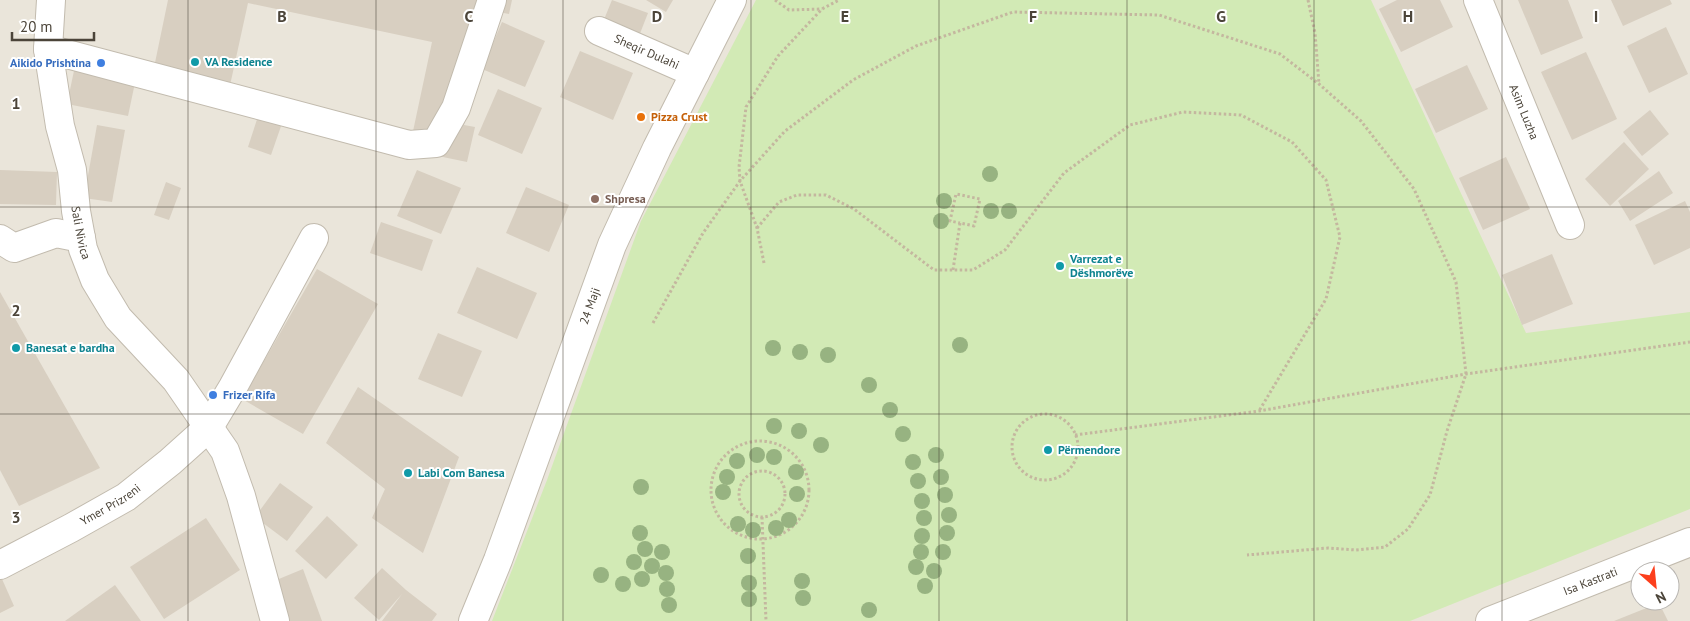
<svg xmlns="http://www.w3.org/2000/svg" width="1690" height="621" viewBox="0 0 1690 621" font-family="'PT Sans',sans-serif">
	<rect width="100%" height="100%" fill="#f6f3ec"/>
	<path fill="#eae5da" fill-rule="evenodd" d="M0,0H1690V621H0ZM1640,571H1670V601H1640Z"/>
	<polygon fill="#d2eab5" points="756,0 1371,0 1526,333 1690,312 1690,509 1410,621 492,621 547,480 641,221"/>
	<g fill="#d8cfc1">
		<polygon points="168,0 512,0 509,14 488,10 464,125 475,127 467,162 409,150 432,42 248,3 227,99 151,82"/>
		<polygon points="612,0 648,13 639,36 603,22"/>
		<polygon points="646,0 673,0 666,12"/>
		<polygon points="1397,0 1440,0 1453,27 1401,52 1379,9"/>
		<polygon points="1518,0 1568,0 1583,38 1541,55"/>
		<polygon points="1611,0 1670,0 1672,4 1623,26"/>
		<polygon points="502,22 545,41 525,87 482,69"/>
		<polygon points="1666,27 1688,74 1649,93 1627,46"/>
		<polygon points="580,51 633,73 613,120 560,97"/>
		<polygon points="1586,52 1617,119 1572,140 1541,72"/>
		<polygon points="1467,65 1488,109 1436,133 1415,89"/>
		<polygon points="75,66 136,78 128,116 67,104"/>
		<polygon points="498,89 542,108 522,154 478,135"/>
		<polygon points="263,101 287,109 271,155 248,147"/>
		<polygon points="1650,110 1669,134 1642,156 1623,132"/>
		<polygon points="97,125 125,130 112,202 84,198"/>
		<polygon points="1624,142 1649,169 1610,206 1585,179"/>
		<polygon points="1506,157 1530,209 1483,230 1459,178"/>
		<polygon points="0,170 57,172 56,205 0,204"/>
		<polygon points="417,170 461,188 441,234 397,216"/>
		<polygon points="1659,171 1673,193 1630,221 1618,201"/>
		<polygon points="166,182 181,188 169,220 154,215"/>
		<polygon points="526,187 569,205 549,252 506,233"/>
		<polygon points="1685,201 1690,212 1690,248 1654,265 1635,225"/>
		<polygon points="381,222 433,240 422,271 370,253"/>
		<polygon points="1552,254 1573,304 1522,325 1502,275"/>
		<polygon points="477,267 537,293 517,339 457,313"/>
		<polygon points="317,269 378,304 303,434 242,399"/>
		<polygon points="0,292 100,468 19,506 0,470"/>
		<polygon points="438,333 482,351 462,397 418,379"/>
		<polygon points="358,387 459,457 423,553 372,518 385,489 326,443"/>
		<polygon points="280,483 313,507 287,541 255,517"/>
		<polygon points="327,516 358,545 326,579 295,551"/>
		<polygon points="206,518 240,570 164,619 130,567"/>
		<polygon points="382,568 406,590 437,614 432,621 382,621 402,594 379,620 354,598"/>
		<polygon points="303,569 322,621 289,621 274,581"/>
		<polygon points="2,579 14,606 0,613 0,580"/>
		<polygon points="115,585 141,621 65,621"/>
		<polygon points="1659,603 1668,621 1614,621"/>
	</g>
	<g fill="none" stroke-linecap="round" stroke-linejoin="round">
		<defs>
			<g id="minor">
				<path id="s1" d="M51,0L48,49L60,126L72,170L76,211L83,249L95,280L118,318L176,380L225,451L241,496L275,621"/>
				<path id="s2" d="M1478,0L1570,225"/>
				<path id="s3" d="M599,31L695,73"/>
				<polyline points="48,49 409,145 436,143 456,108 492,0"/>
				<polyline points="0,239 14,248 56,233 81,238"/>
				<path id="s4" d="M0,565L71,528L126,497L170,462L209,427L233,387L314,238"/>
				<path id="s5" d="M473,621L498,560L612,245L657,148L732,0"/>
				<path id="s6" d="M1490,621L1690,542"/>
			</g>
		</defs>
		<use href="#minor" stroke="#c2bbae" stroke-width="30"/>
		<g stroke="#c4b79f" stroke-width="3" stroke-dasharray="2.5 2.5" stroke-linecap="butt">
			<polyline points="775,0 789,10 822,9"/>
			<polyline points="1308,0 1315,33 1319,84"/>
			<polyline points="757,228 779,202 797,195 826,195 854,209 934,270 973,270 1005,250 1064,173 1130,125 1183,112 1241,115 1292,142 1326,180 1340,237 1326,299 1259,411"/>
			<polyline points="764,263 757,228 740,181 739,167 746,107 778,56 822,9 839,0"/>
			<polyline points="953,270 960,223 974,226 980,199 956,194 950,221 960,223"/>
			<polyline points="653,323 703,233 740,181 785,131 853,80 916,46 1013,12 1159,15 1280,54 1319,84 1361,121 1414,189 1456,282 1466,374 1447,431 1430,495 1408,529 1385,547 1356,550 1328,548 1247,555"/>
			<circle cx="1045" cy="447" r="33"/>
			<polyline points="1075,435 1259,411 1466,374 1690,342"/>
			<circle cx="760" cy="490" r="49"/>
			<circle cx="762" cy="494" r="23"/>
			<polyline points="762,517 766,621"/>
		</g>
		<use href="#minor" stroke="#fff" stroke-width="28"/>
	</g>
	<g fill="#97b381">
		<circle cx="990" cy="174" r="8"/>
		<circle cx="944" cy="201" r="8"/>
		<circle cx="991" cy="211" r="8"/>
		<circle cx="1009" cy="211" r="8"/>
		<circle cx="941" cy="221" r="8"/>
		<circle cx="960" cy="345" r="8"/>
		<circle cx="773" cy="348" r="8"/>
		<circle cx="800" cy="352" r="8"/>
		<circle cx="828" cy="355" r="8"/>
		<circle cx="869" cy="385" r="8"/>
		<circle cx="890" cy="410" r="8"/>
		<circle cx="774" cy="426" r="8"/>
		<circle cx="799" cy="431" r="8"/>
		<circle cx="903" cy="434" r="8"/>
		<circle cx="821" cy="445" r="8"/>
		<circle cx="757" cy="455" r="8"/>
		<circle cx="936" cy="455" r="8"/>
		<circle cx="774" cy="457" r="8"/>
		<circle cx="737" cy="461" r="8"/>
		<circle cx="913" cy="462" r="8"/>
		<circle cx="796" cy="472" r="8"/>
		<circle cx="727" cy="477" r="8"/>
		<circle cx="941" cy="477" r="8"/>
		<circle cx="918" cy="481" r="8"/>
		<circle cx="641" cy="487" r="8"/>
		<circle cx="723" cy="492" r="8"/>
		<circle cx="797" cy="494" r="8"/>
		<circle cx="945" cy="495" r="8"/>
		<circle cx="922" cy="501" r="8"/>
		<circle cx="949" cy="515" r="8"/>
		<circle cx="924" cy="518" r="8"/>
		<circle cx="789" cy="520" r="8"/>
		<circle cx="738" cy="524" r="8"/>
		<circle cx="776" cy="528" r="8"/>
		<circle cx="753" cy="530" r="8"/>
		<circle cx="640" cy="533" r="8"/>
		<circle cx="947" cy="533" r="8"/>
		<circle cx="922" cy="536" r="8"/>
		<circle cx="645" cy="549" r="8"/>
		<circle cx="662" cy="552" r="8"/>
		<circle cx="921" cy="552" r="8"/>
		<circle cx="943" cy="552" r="8"/>
		<circle cx="748" cy="556" r="8"/>
		<circle cx="634" cy="562" r="8"/>
		<circle cx="652" cy="566" r="8"/>
		<circle cx="916" cy="567" r="8"/>
		<circle cx="934" cy="571" r="8"/>
		<circle cx="666" cy="573" r="8"/>
		<circle cx="601" cy="575" r="8"/>
		<circle cx="642" cy="579" r="8"/>
		<circle cx="802" cy="581" r="8"/>
		<circle cx="749" cy="583" r="8"/>
		<circle cx="623" cy="584" r="8"/>
		<circle cx="925" cy="586" r="8"/>
		<circle cx="667" cy="589" r="8"/>
		<circle cx="803" cy="598" r="8"/>
		<circle cx="749" cy="599" r="8"/>
		<circle cx="669" cy="605" r="8"/>
		<circle cx="869" cy="610" r="8"/>
	</g>
	<path fill="none" stroke="#4b4439" stroke-width="1" stroke-opacity="0.55" d="M188,0V621M376,0V621M563,0V621M751,0V621M939,0V621M1127,0V621M1314,0V621M1502,0V621M0,207H1690M0,414H1690"/>
	<g fill="#0f9aa8" stroke="#fff" stroke-width="2">
		<circle cx="195" cy="62" r="5"/>
		<circle cx="1060" cy="266" r="5"/>
		<circle cx="16" cy="348" r="5"/>
		<circle cx="1048" cy="450" r="5"/>
		<circle cx="408" cy="473" r="5"/>
	</g>
	<g fill="#3f7fe0" stroke="#fff" stroke-width="2">
		<circle cx="101" cy="63" r="5"/>
		<circle cx="213" cy="395" r="5"/>
	</g>
	<circle fill="#e8710a" stroke="#fff" stroke-width="2" cx="641" cy="117" r="5"/>
	<circle fill="#8d6e63" stroke="#fff" stroke-width="2" cx="595" cy="199" r="5"/>
	<g text-anchor="middle" stroke-width="4" stroke-linejoin="round" paint-order="stroke">
		<g font-size="12" fill="#4b4439" stroke="#fff">
			<text dy="4" stroke="none"><textPath href="#s3" startOffset="52">Sheqir Dulahi</textPath></text>
			<text dy="4" stroke="none"><textPath href="#s2" startOffset="121">Asim Luzha</textPath></text>
			<text dy="4" stroke="none"><textPath href="#s1" startOffset="236">Sali Nivica</textPath></text>
			<text dy="4" stroke="none"><textPath href="#s5" startOffset="336">24 Maji</textPath></text>
			<text dy="4" stroke="none"><textPath href="#s4" startOffset="126">Ymer Prizreni</textPath></text>
			<text dy="4" stroke="none"><textPath href="#s6" startOffset="108">Isa Kastrati</textPath></text>
		</g>
		<g font-size="12" font-weight="bold" fill="#0d838f" stroke="#fff" text-anchor="start">
			<text x="205" y="66">VA Residence</text>
			<text x="1070" y="263">Varrezat e<tspan x="1070" dy="14">Dëshmorëve</tspan></text>
			<text x="26" y="352">Banesat e bardha</text>
			<text x="1058" y="454">Përmendore</text>
			<text x="418" y="477">Labi Com Banesa</text>
		</g>
		<g font-size="12" font-weight="bold" fill="#366cbe" stroke="#fff" text-anchor="end">
			<text x="91" y="67">Aikido Prishtina</text>
			<text x="223" y="399" text-anchor="start">Frizer Rifa</text>
		</g>
		<g font-size="12" font-weight="bold" fill="#c56008" stroke="#fff" text-anchor="start">
			<text x="651" y="121">Pizza Crust</text>
		</g>
		<g font-size="12" font-weight="bold" fill="#785e54" stroke="#fff" text-anchor="start">
			<text x="605" y="203">Shpresa</text>
		</g>
	</g>
	<g font-size="16" text-anchor="middle" font-weight="bold" fill="#4b4439" stroke="#fff" stroke-width="4" stroke-linejoin="round" paint-order="stroke">
		<text x="282" y="22">B</text>
		<text x="469" y="22">C</text>
		<text x="657" y="22">D</text>
		<text x="845" y="22">E</text>
		<text x="1033" y="22">F</text>
		<text x="1221" y="22">G</text>
		<text x="1408" y="22">H</text>
		<text x="1596" y="22">I</text>
		<text x="16" y="109">1</text>
		<text x="16" y="316">2</text>
		<text x="16" y="523">3</text>
	</g>
	<g transform="translate(1655 586) rotate(153)"><circle r="24" fill="#ffffff" stroke="#b7b4b0"/>
	<path d="M0-4L9 19L0 12L-9 19Z" fill="#fc3f1d"/>
	<text y="-8" font-size="14" font-weight="bold" text-anchor="middle" fill="#4b4439">N</text>
	</g>
	<path d="M12 32v8h82v-8" fill="none" stroke="#4b4439" stroke-width="2.5"/>
	<text x="20" y="32" font-size="15" fill="#4b4439" stroke="#ffffff" stroke-width="4" paint-order="stroke">20 m</text>
</svg>
